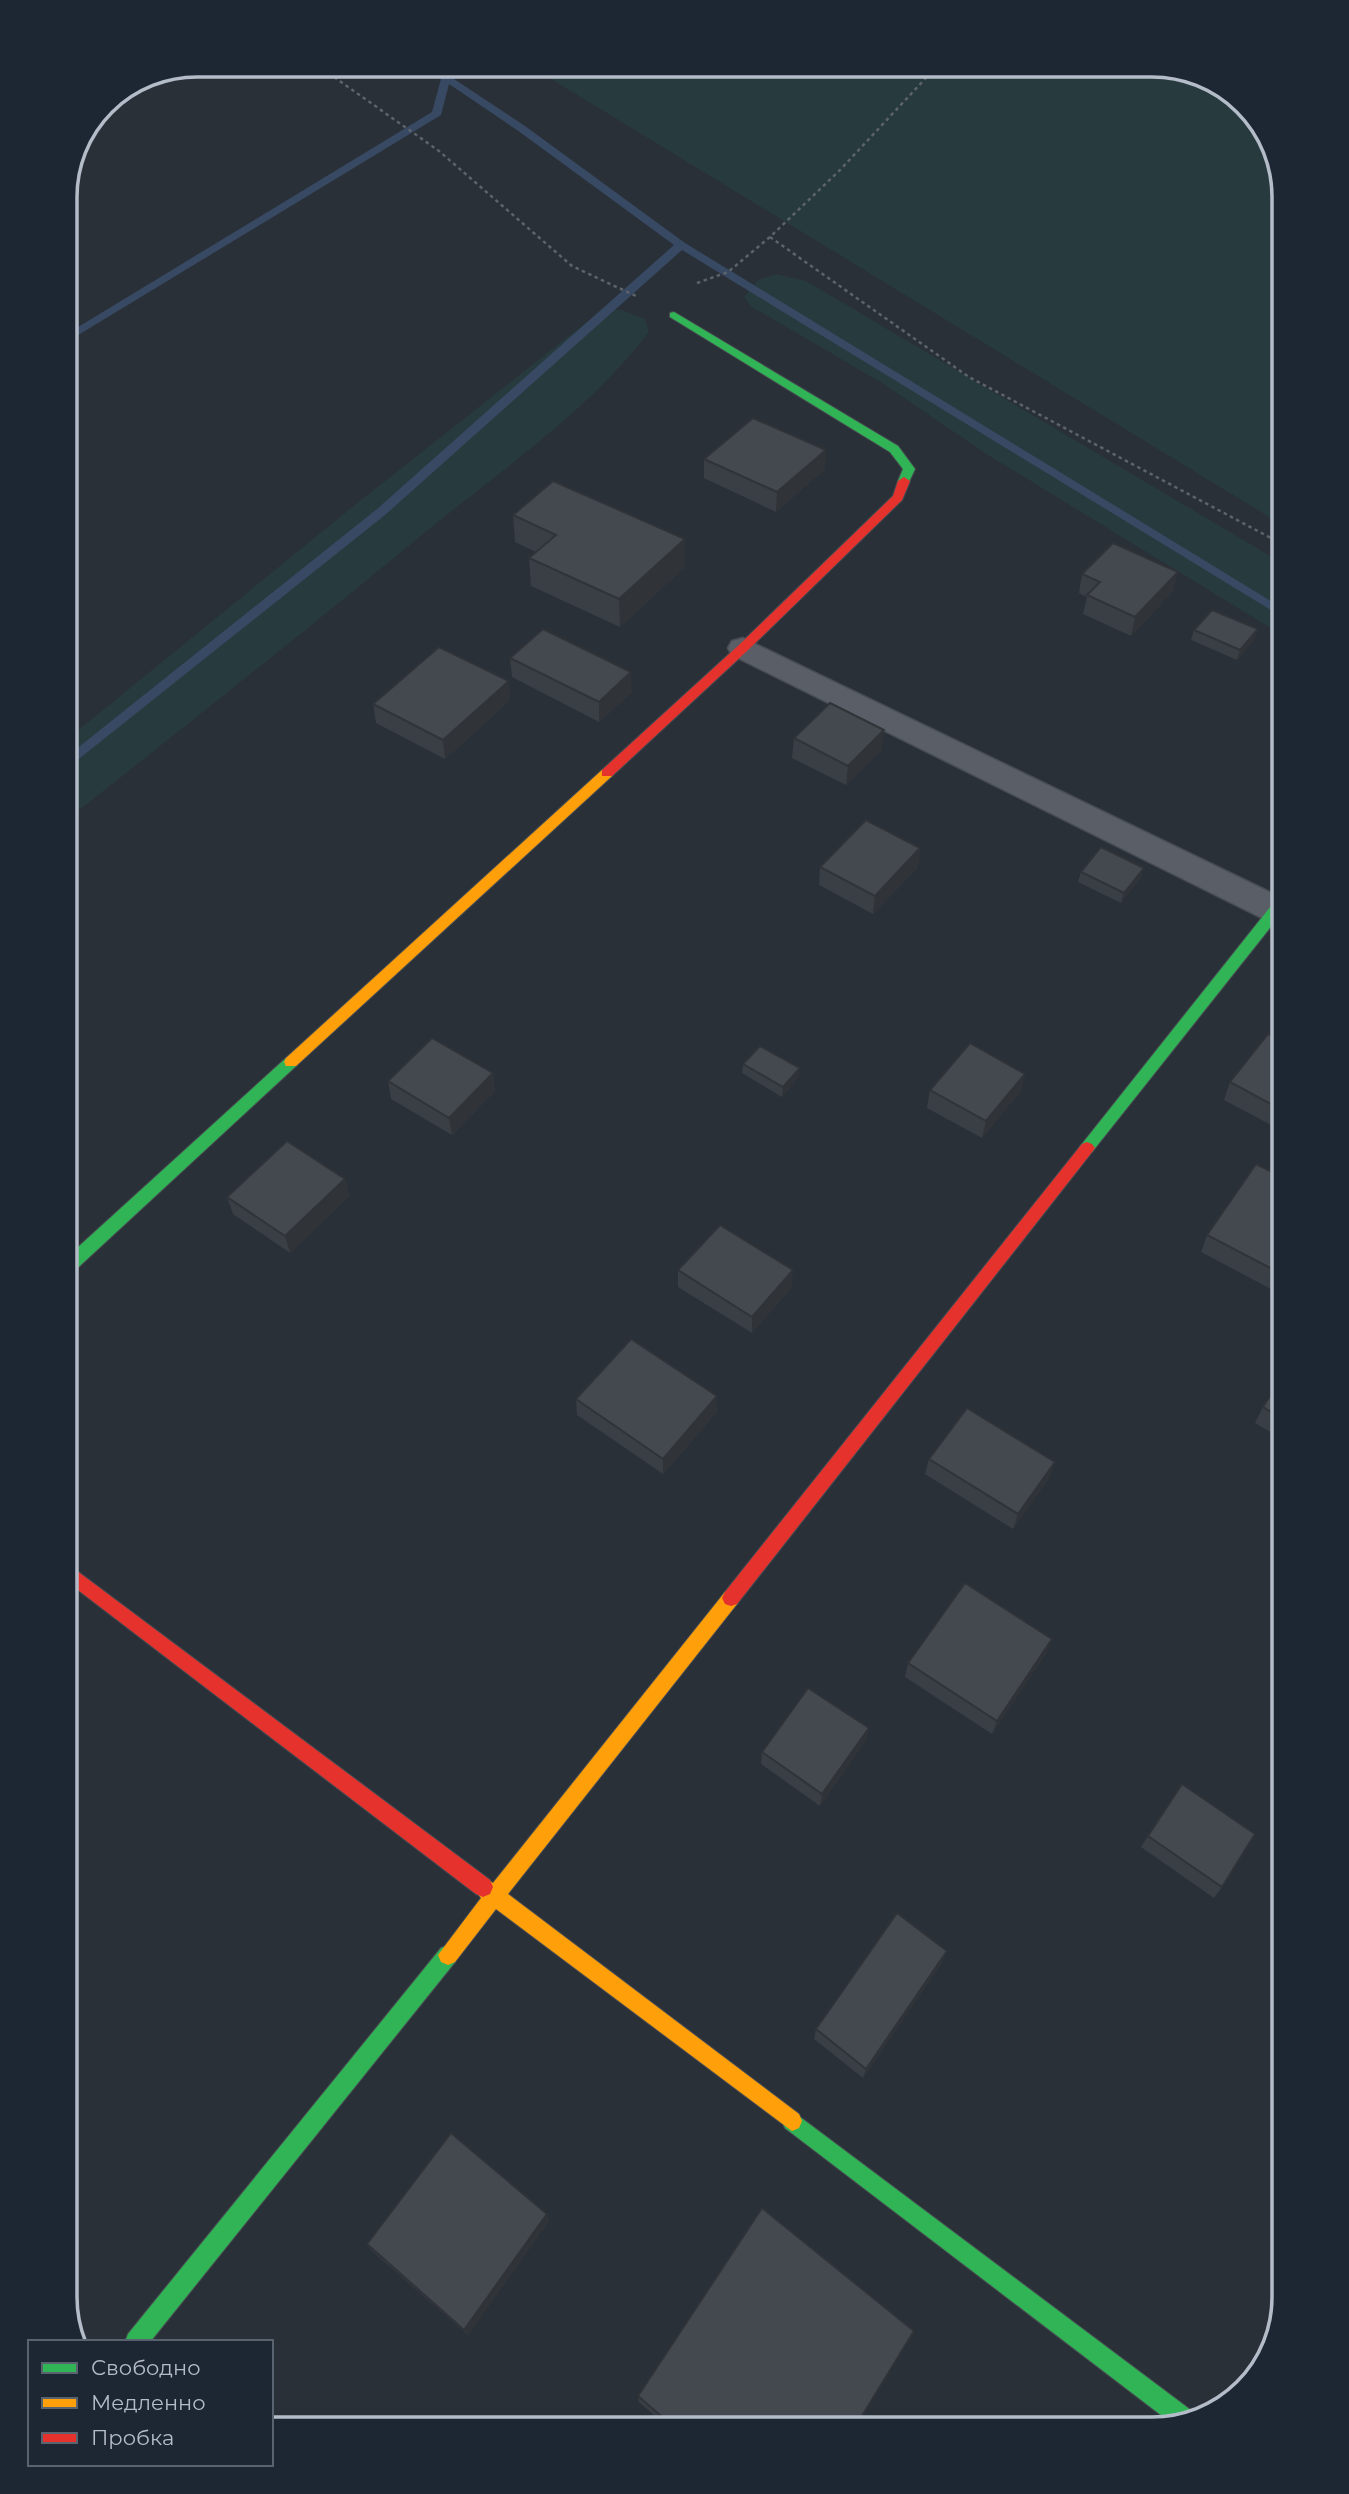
<svg xmlns="http://www.w3.org/2000/svg" width="1349" height="2494" viewBox="0 0 1349 2494" font-family="Montserrat,sans-serif">
	<rect width="100%" height="100%" fill="#2a3038"/>
	<g fill="#273a3e">
		<polygon points="570,65 1162,65 1226,87 1274,146 1284,197 1284,526 543,74"/>
		<polygon points="776,274 806,281 1284,564 1284,636 988,455 882,383 752,307 744,297 758,280"/>
		<path d="M608,310H622L645,319L649,332C591,408 507,466 433,526C311,626 189,724 65,821V741L361,500L588,321Z"/>
	</g>
	<g fill="none" stroke-linecap="round" stroke-linejoin="round">
		<polygon fill="#384963" fill-rule="evenodd" points="422,65 433,65 447,74 475,65 489,65 454,79 525,126 685,243 1284,609 1284,618 682,250 385,515 65,770 65,758 377,509 674,245 517,130 449,84 441,115 65,343 65,335 432,112 441,79"/>
		<defs>
			<polygon id="street" points="743,638 1284,899 1284,927 1272,923 732,655 728,648 732,641"/>
			<g id="fast">
				<polygon points="674,312 898,446 915,469 908,484 900,484 898,481 903,469 890,452 670,317 670,313"/>
				<polygon points="1276,905 1281,906 1283,910 1281,914 1092,1152 1082,1152 1079,1148 1082,1144 1271,906"/>
				<polygon points="291,1056 296,1058 298,1062 296,1066 71,1274 65,1276 65,1259 286,1058"/>
				<polygon points="448,1945 455,1948 458,1955 455,1962 150,2342 125,2342 128,2334 441,1948"/>
				<polygon points="792,2111 1196,2414 1198,2420 1174,2425 785,2128 782,2121 785,2114"/>
			</g>
			<g id="slow">
				<polygon points="607,768 614,773 612,776 296,1066 286,1066 284,1062 286,1058 602,770"/>
				<polygon points="731,1590 737,1592 740,1598 737,1604 508,1894 799,2114 802,2121 799,2128 792,2131 496,1909 455,1962 448,1965 441,1962 438,1955 481,1898 473,1887 476,1880 483,1877 493,1883 725,1592"/>
			</g>
			<g id="jam">
				<polygon points="904,477 910,481 902,500 747,651 612,776 602,776 602,770 739,645 893,496 898,481"/>
				<polygon points="1087,1142 1092,1144 1095,1148 1092,1152 737,1604 731,1606 725,1604 722,1598 725,1592 1082,1144"/>
				<polygon points="65,1562 490,1880 493,1887 490,1894 483,1897 476,1894 65,1580"/>
			</g>
		</defs>
		<use href="#street" stroke="#484c53" stroke-width="3"/>
		<use href="#fast" stroke="#484c53" stroke-width="2"/>
		<use href="#slow" stroke="#484c53" stroke-width="2"/>
		<use href="#jam" stroke="#484c53" stroke-width="2"/>
		<g stroke="#5d636a" stroke-width="2.5" stroke-dasharray="3.5 3.5" stroke-linecap="butt">
			<polyline points="317,65 439,151 572,266 638,297"/>
			<polyline points="770,237 969,377 1284,545"/>
			<polyline points="697,283 728,272 770,237 840,170 938,65"/>
		</g>
		<use href="#street" fill="#5a5e66" fill-rule="evenodd"/>
		<use href="#fast" fill="#30b455" fill-rule="evenodd"/>
		<use href="#slow" fill="#ff9f0a" fill-rule="evenodd"/>
		<use href="#jam" fill="#e5322d" fill-rule="evenodd"/>
	</g>
	<g fill="#3a3f45">
		<polygon points="704,459 825,469 776,512 704,478"/>
		<polygon points="513,515 685,567 620,627 531,586 529,558 536,552 515,542"/>
		<polygon points="1082,574 1173,591 1131,636 1083,614 1087,597 1079,593"/>
		<polygon points="1194,630 1255,639 1237,660 1191,640"/>
		<polygon points="510,658 632,692 599,722 512,677"/>
		<polygon points="509,681 510,700 445,759 376,723 373,704"/>
		<polygon points="794,738 882,749 846,785 792,758"/>
		<polygon points="920,848 918,867 873,914 819,885 820,867"/>
		<polygon points="1144,868 1141,878 1121,903 1078,882 1081,872"/>
		<polygon points="1284,1042 1284,1132 1224,1100 1230,1082"/>
		<polygon points="743,1064 799,1077 782,1097 742,1073"/>
		<polygon points="493,1073 495,1091 452,1135 391,1099 388,1081"/>
		<polygon points="930,1090 1021,1091 982,1138 927,1108"/>
		<polygon points="1284,1178 1284,1268 1271,1289 1201,1252 1207,1235"/>
		<polygon points="345,1179 349,1196 290,1253 233,1214 227,1197"/>
		<polygon points="678,1270 792,1287 752,1333 678,1287"/>
		<polygon points="1284,1374 1284,1440 1255,1423 1263,1407"/>
		<polygon points="717,1396 717,1412 663,1474 577,1415 576,1399"/>
		<polygon points="929,1459 1050,1477 1013,1529 925,1474"/>
		<polygon points="1047,1652 992,1734 905,1677 908,1663"/>
		<polygon points="869,1728 866,1740 820,1806 761,1764 762,1752"/>
		<polygon points="1148,1836 1222,1887 1214,1898 1141,1847"/>
		<polygon points="943,1961 863,2078 814,2039 816,2029"/>
		<polygon points="547,2214 549,2221 468,2335 371,2250 367,2244"/>
		<polygon points="638,2396 854,2429 670,2429 639,2402"/>
	</g>
	<g fill="#303338">
		<polygon points="826,450 825,469 776,512 777,492"/>
		<polygon points="685,539 685,567 620,627 619,599"/>
		<polygon points="1178,572 1173,591 1131,636 1135,617"/>
		<polygon points="1258,629 1255,639 1237,660 1240,650"/>
		<polygon points="631,672 632,692 599,722 599,702"/>
		<polygon points="509,681 510,700 445,759 443,740"/>
		<polygon points="884,730 882,749 846,785 848,766"/>
		<polygon points="920,848 918,867 873,914 875,896"/>
		<polygon points="1144,868 1141,878 1121,903 1124,893"/>
		<polygon points="800,1068 799,1077 782,1097 783,1087"/>
		<polygon points="493,1073 495,1091 452,1135 449,1118"/>
		<polygon points="1025,1074 1021,1091 982,1138 986,1121"/>
		<polygon points="345,1179 349,1196 290,1253 285,1236"/>
		<polygon points="1284,1263 1284,1268 1271,1289 1278,1272"/>
		<polygon points="793,1270 792,1287 752,1333 752,1317"/>
		<polygon points="717,1396 717,1412 663,1474 663,1459"/>
		<polygon points="1055,1462 1050,1477 1013,1529 1018,1514"/>
		<polygon points="1052,1639 1047,1652 992,1734 997,1721"/>
		<polygon points="869,1728 866,1740 820,1806 822,1794"/>
		<polygon points="947,1951 943,1961 863,2078 866,2069"/>
		<polygon points="547,2214 549,2221 468,2335 464,2330"/>
	</g>
	<g fill="#444950" stroke="#303338" stroke-width="2">
		<polygon points="753,418 826,450 777,492 704,459"/>
		<polygon points="553,481 685,539 619,599 529,558 556,535 513,515"/>
		<polygon points="1113,543 1178,572 1135,617 1087,595 1100,582 1082,574"/>
		<polygon points="1212,610 1258,629 1240,650 1194,630"/>
		<polygon points="543,629 631,672 599,702 510,658"/>
		<polygon points="439,647 509,681 443,740 373,704"/>
		<polygon points="830,703 884,730 848,766 794,738"/>
		<polygon points="866,820 920,848 875,896 820,867"/>
		<polygon points="1101,847 1144,868 1124,893 1081,872"/>
		<polygon points="1268,1034 1284,1042 1284,1111 1230,1082"/>
		<polygon points="432,1038 493,1073 449,1118 388,1081"/>
		<polygon points="970,1043 1025,1074 986,1121 930,1090"/>
		<polygon points="760,1046 800,1068 783,1087 743,1064"/>
		<polygon points="287,1141 345,1179 285,1236 227,1197"/>
		<polygon points="1256,1164 1284,1178 1284,1263 1278,1272 1207,1235"/>
		<polygon points="720,1225 793,1270 752,1317 678,1270"/>
		<polygon points="631,1339 717,1396 663,1459 576,1399"/>
		<polygon points="1284,1374 1284,1420 1263,1407"/>
		<polygon points="967,1408 1055,1462 1018,1514 929,1459"/>
		<polygon points="965,1583 1052,1639 997,1721 908,1663"/>
		<polygon points="808,1688 869,1728 822,1794 762,1752"/>
		<polygon points="1182,1784 1255,1834 1222,1887 1148,1836"/>
		<polygon points="897,1913 947,1951 866,2069 816,2029"/>
		<polygon points="451,2133 547,2214 464,2330 367,2244"/>
		<polygon points="762,2208 914,2331 854,2429 676,2429 638,2396"/>
	</g>
	<path d="M0 0H1349V2494H0ZM197 77H1152A120 120 0 0 1 1272 197V2297A120 120 0 0 1 1152 2417H197A120 120 0 0 1 77 2297V197A120 120 0 0 1 197 77Z" fill="#1d2633" fill-rule="evenodd"/>
	<path fill="none" stroke="#b4bcc9" stroke-width="3.5" d="M197 77H1152A120 120 0 0 1 1272 197V2297A120 120 0 0 1 1152 2417H197A120 120 0 0 1 77 2297V197A120 120 0 0 1 197 77Z"/>
	<rect x="28" y="2340" width="245" height="126" fill="#1d2633" stroke="#59626f" stroke-width="2"/>
	<rect x="42" y="2363" width="35" height="10" fill="#30b455" stroke="#59626f" stroke-width="2"/>
	<text x="91" y="2375" font-size="21" fill="#b4bcc9">Свободно</text>
	<rect x="42" y="2398" width="35" height="10" fill="#ff9f0a" stroke="#59626f" stroke-width="2"/>
	<text x="91" y="2410" font-size="21" fill="#b4bcc9">Медленно</text>
	<rect x="42" y="2433" width="35" height="10" fill="#e5322d" stroke="#59626f" stroke-width="2"/>
	<text x="91" y="2445" font-size="21" fill="#b4bcc9">Пробка</text>
</svg>
